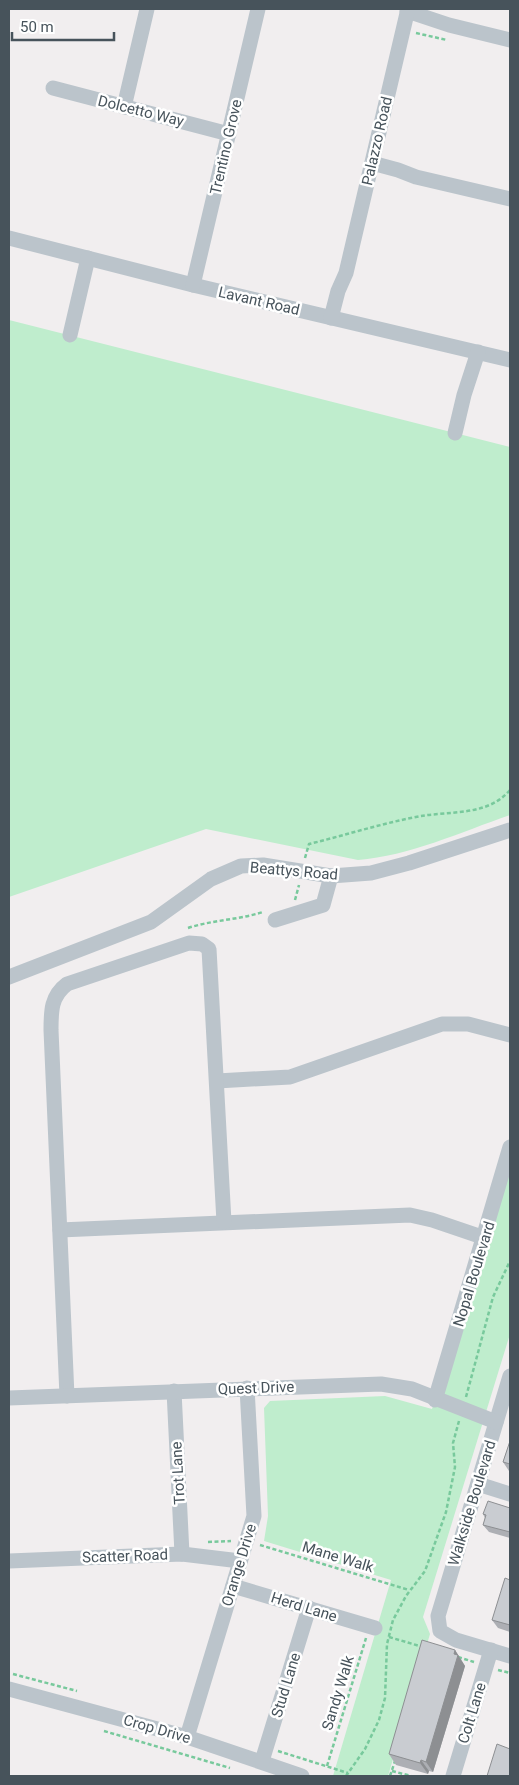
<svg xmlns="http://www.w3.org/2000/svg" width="519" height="1785" viewBox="0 0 519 1785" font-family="Roboto,sans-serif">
	<rect width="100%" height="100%" fill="#f1eeef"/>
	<g fill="#bfedcd">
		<path d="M9,320L510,447V815C461,832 409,856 358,860L206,829L9,897Z"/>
		<polygon points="510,1147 510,1334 423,1617 430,1634 388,1776 333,1776 391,1580 264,1541 268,1516 264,1408 270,1401 385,1396 432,1409"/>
	</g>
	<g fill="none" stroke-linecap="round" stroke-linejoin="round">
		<g stroke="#78c99c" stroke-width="2.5" stroke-dasharray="4 2.5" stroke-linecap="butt">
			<polyline points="416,33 447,40"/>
			<path d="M305,858L309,844C346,835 383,823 421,816C451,811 488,816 510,790"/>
			<polyline points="295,900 299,885"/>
			<path d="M188,928C212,920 238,920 263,912"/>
			<polyline points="466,1397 493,1297 510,1261"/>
			<polyline points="208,1542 231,1541"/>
			<polyline points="260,1545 409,1590"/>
			<polyline points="389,1637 423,1647"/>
			<polyline points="458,1657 474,1662"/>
			<polyline points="498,1670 510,1673"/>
			<polyline points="13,1674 77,1691"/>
			<polyline points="104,1731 230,1768"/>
			<polyline points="278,1751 348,1773"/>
			<polyline points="327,1766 366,1638"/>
			<polyline points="392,1771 411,1776"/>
			<polyline points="346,1776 365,1749 379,1720 385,1698 387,1644 393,1620 406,1596 425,1571 446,1512 455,1467 453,1443 459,1421"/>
			<polyline points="390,1776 395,1761"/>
		</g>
		<g stroke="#bbc4cb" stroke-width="15">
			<polyline points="407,11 449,25 510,40"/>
			<polyline points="53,88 229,134"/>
			<polyline points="124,107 147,9"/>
			<polyline points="372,163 398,170 416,177 510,199"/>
			<polyline points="9,238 193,285 510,360"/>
			<polyline points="193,285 258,9"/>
			<polyline points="331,318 338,291 346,273 408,9"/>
			<polyline points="70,335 88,258"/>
			<polyline points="455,433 464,395 478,352"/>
			<polyline points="275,920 323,905 331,876"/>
			<polyline points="9,977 151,922 211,879 241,866 263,865 331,876 371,873 409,863 510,830"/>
			<polyline points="217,1081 290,1077 442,1024 468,1024 510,1035"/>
			<polyline points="60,1230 410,1215 432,1220 485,1238"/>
			<polyline points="510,1376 438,1616 440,1631 456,1640 510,1656"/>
			<polyline points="174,1391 182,1554"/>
			<path d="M67,1396L51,1030C51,1011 51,996 67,984L189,943L202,944L209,949L224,1222"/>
			<polyline points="9,1398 381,1384 412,1389 496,1422"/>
			<polyline points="435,1400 510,1147"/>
			<polyline points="478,1484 510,1494"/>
			<polyline points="9,1561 182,1554 240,1561"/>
			<polyline points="233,1586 375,1628"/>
			<polyline points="9,1689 187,1737 302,1776"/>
			<polyline points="187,1737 254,1516 247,1388"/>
			<polyline points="262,1761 309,1608"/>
			<polyline points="453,1776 491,1650"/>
		</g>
	</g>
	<g fill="#adafb4">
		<polygon points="510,1441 510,1471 509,1471 503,1462"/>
		<polygon points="510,1508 510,1538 489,1532 483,1525 485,1518 483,1514"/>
		<polygon points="510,1580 510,1632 498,1628 492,1620"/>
		<polygon points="455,1650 465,1666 433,1772 429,1771 428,1774 396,1765 389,1754"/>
	</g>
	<g fill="#8d8f92">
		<polygon points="455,1650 465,1666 433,1772 426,1762"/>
		<polygon points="421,1760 429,1771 428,1774 420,1763"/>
	</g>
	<g fill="#c9ccd1" stroke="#8d8f92">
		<polygon points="510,1441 510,1464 503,1462"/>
		<polygon points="488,1501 510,1508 510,1532 483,1525 486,1515 483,1514"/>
		<polygon points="505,1578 510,1580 510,1625 492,1620"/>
		<polygon points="422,1640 455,1650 454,1654 458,1655 426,1762 421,1760 420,1763 389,1754"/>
		<polygon points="497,1744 510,1749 510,1776 487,1776"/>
	</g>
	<g text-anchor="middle" stroke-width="5" stroke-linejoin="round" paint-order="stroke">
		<g font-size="15" fill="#47535b" stroke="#fff">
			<text transform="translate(141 111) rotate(14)" y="5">Dolcetto Way</text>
			<text transform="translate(377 141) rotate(-77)" y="5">Palazzo Road</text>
			<text transform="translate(226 147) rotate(-77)" y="5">Trentino Grove</text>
			<text transform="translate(259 301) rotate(13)" y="5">Lavant Road</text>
			<text transform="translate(294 871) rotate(5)" y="5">Beattys Road</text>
			<text transform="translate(474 1274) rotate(-73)" y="5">Nopal Boulevard</text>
			<text transform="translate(256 1388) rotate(-2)" y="5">Quest Drive</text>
			<text transform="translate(178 1473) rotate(-93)" y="5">Trot Lane</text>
			<text transform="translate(472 1503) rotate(-73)" y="5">Walkside Boulevard</text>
			<text transform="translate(125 1556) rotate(-2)" y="5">Scatter Road</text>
			<text transform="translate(338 1557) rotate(17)" y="5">Mane Walk</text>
			<text transform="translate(239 1565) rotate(-73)" y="5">Orange Drive</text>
			<text transform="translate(304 1607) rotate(17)" y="5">Herd Lane</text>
			<text transform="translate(286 1685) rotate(-73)" y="5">Stud Lane</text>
			<text transform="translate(338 1693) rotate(-73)" y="5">Sandy Walk</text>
			<text transform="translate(472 1713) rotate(-73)" y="5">Colt Lane</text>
			<text transform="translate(157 1729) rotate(16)" y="5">Crop Drive</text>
		</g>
	</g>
	<rect width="519" height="1785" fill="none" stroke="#47535b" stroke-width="20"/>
	<path d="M12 32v8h102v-8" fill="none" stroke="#47535b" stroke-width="2.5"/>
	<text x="20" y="32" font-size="15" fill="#47535b" stroke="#ffffff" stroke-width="4" paint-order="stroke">50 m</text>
</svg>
